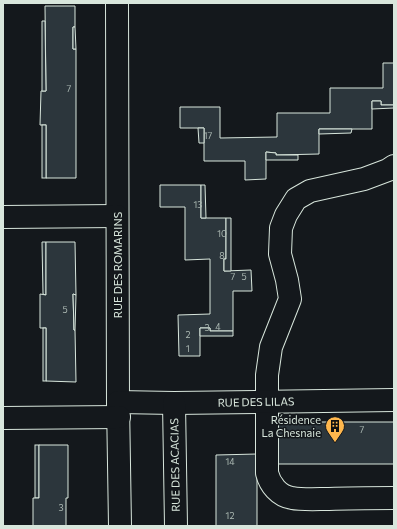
<svg xmlns="http://www.w3.org/2000/svg" width="397" height="529" viewBox="0 0 397 529" font-family="Commissioner,sans-serif">
	<rect width="100%" height="100%" fill="#14181c"/>
	<g fill="#2c363c" stroke="#d8e6dc">
		<polygon points="45,6 75,6 75,27 73,27 73,49 76,49 76,178 46,178 46,125 40,125 41,91 46,91"/>
		<polygon points="42,21 45,21 46,91 42,91"/>
		<polygon points="73,27 75,27 76,49 73,49"/>
		<polygon points="383,63 394,63 394,105 381,105 381,101 372,101 372,129 319,129 319,154 276,155 276,153 266,152 266,179 245,180 245,161 204,161 204,128 180,128 180,107 220,107 220,138 277,137 277,113 330,113 330,88 383,88"/>
		<polygon points="372,101 381,101 381,105 394,105 394,108 372,109"/>
		<rect x="42" y="125" width="4" height="53"/>
		<polygon points="198,128 204,128 204,143 199,143"/>
		<polygon points="319,129 352,129 351,133 319,134"/>
		<polygon points="266,152 276,153 276,155 298,155 298,160 266,160"/>
		<polygon points="160,185 201,185 201,218 226,218 226,259 224,259 224,271 251,270 252,291 233,291 233,331 210,331 210,328 200,328 200,356 179,356 178,315 210,314 210,259 185,260 185,207 160,207"/>
		<polygon points="201,185 205,185 206,218 201,218"/>
		<polygon points="226,218 231,218 231,271 224,271 224,259 226,259"/>
		<polygon points="42,242 46,242 46,295 43,294"/>
		<polygon points="46,242 75,242 76,295 73,294 74,330 75,330 76,382 46,381 46,328 40,328 40,294 46,295"/>
		<polygon points="73,294 76,295 75,330 74,330"/>
		<rect x="43" y="328" width="3" height="53"/>
		<polygon points="200,328 210,328 210,331 233,331 233,336 200,336"/>
		<polygon points="276,422 394,422 394,464 277,464"/>
		<rect x="35" y="445" width="4" height="53"/>
		<polygon points="39,445 68,445 68,498 66,498 66,526 33,526 33,498 39,498"/>
		<polygon points="257,454 257,526 216,526 216,455"/>
	</g>
	<g fill="none" stroke-linecap="round" stroke-linejoin="round">
		<defs>
			<g id="minor">
				<polyline points="117,3 118,402 120,526"/>
				<path d="M394,166L388,170L364,179L310,191L296,199L286,215L281,228L280,254L287,280L290,299L271,347L267,375V473C270,485 279,496 292,498C302,500 318,499 329,499C351,498 372,498 394,498"/>
				<polyline points="3,217 117,216"/>
				<polyline points="118,402 174,403 394,400"/>
				<polyline points="174,403 176,526"/>
				<polyline points="3,418 119,417"/>
			</g>
		</defs>
		<use href="#minor" stroke="#d8e6dc" stroke-width="24"/>
		<use href="#minor" stroke="#14181c" stroke-width="22"/>
	</g>
	<defs>
		<symbol id="building-pin" viewBox="-11 -11 22 30"><path d="M0 17L-7.5 6A9.5 9.5 0 1 1 7.5 6Z" fill="#ffb74d" stroke="#14181c"/><path d="M-4-6H4V6H1V3H-1V6H-4ZM-2.5-4.3h1.7v1.8h-1.7ZM.8-4.3h1.7v1.8H.8ZM-2.5-1h1.7V.8h-1.7ZM.8-1h1.7V.8H.8Z" fill="#111"/></symbol>
	</defs>
	<g fill-rule="evenodd">
		<use href="#building-pin" x="324" y="415" width="22" height="30"/>
	</g>
	<g text-anchor="middle" stroke-width="3" stroke-linejoin="round" paint-order="stroke">
		<g font-size="9" fill="#adbab4">
			<text x="69" y="92">7</text>
			<text x="208" y="139">17</text>
			<text x="198" y="208">13</text>
			<text x="222" y="237">10</text>
			<text x="222" y="259">8</text>
			<text x="233" y="280">7</text>
			<text x="244" y="280">5</text>
			<text x="65" y="313">5</text>
			<text x="218" y="330">4</text>
			<text x="207" y="331">3</text>
			<text x="188" y="338">2</text>
			<text x="188" y="352">1</text>
			<text x="362" y="433">7</text>
			<text x="230" y="465">14</text>
			<text x="61" y="511">3</text>
			<text x="230" y="519">12</text>
		</g>
		<g font-size="11" fill="#d8e6dc" stroke="#14181c">
			<text transform="translate(118 265) rotate(-90)" y="4">RUE DES ROMARINS</text>
			<text transform="translate(256 402) rotate(-1)" y="4">RUE DES LILAS</text>
			<text transform="translate(175 465) rotate(-91)" y="4">RUE DES ACACIAS</text>
		</g>
		<g font-size="11" fill="#d8e6dc" stroke="#14181c" text-anchor="end">
			<text x="321" y="424">Résidence<tspan x="321" dy="13">La Chesnaie</tspan></text>
		</g>
	</g>
	<rect width="397" height="529" fill="none" stroke="#d8e6dc" stroke-width="8"/>
</svg>
